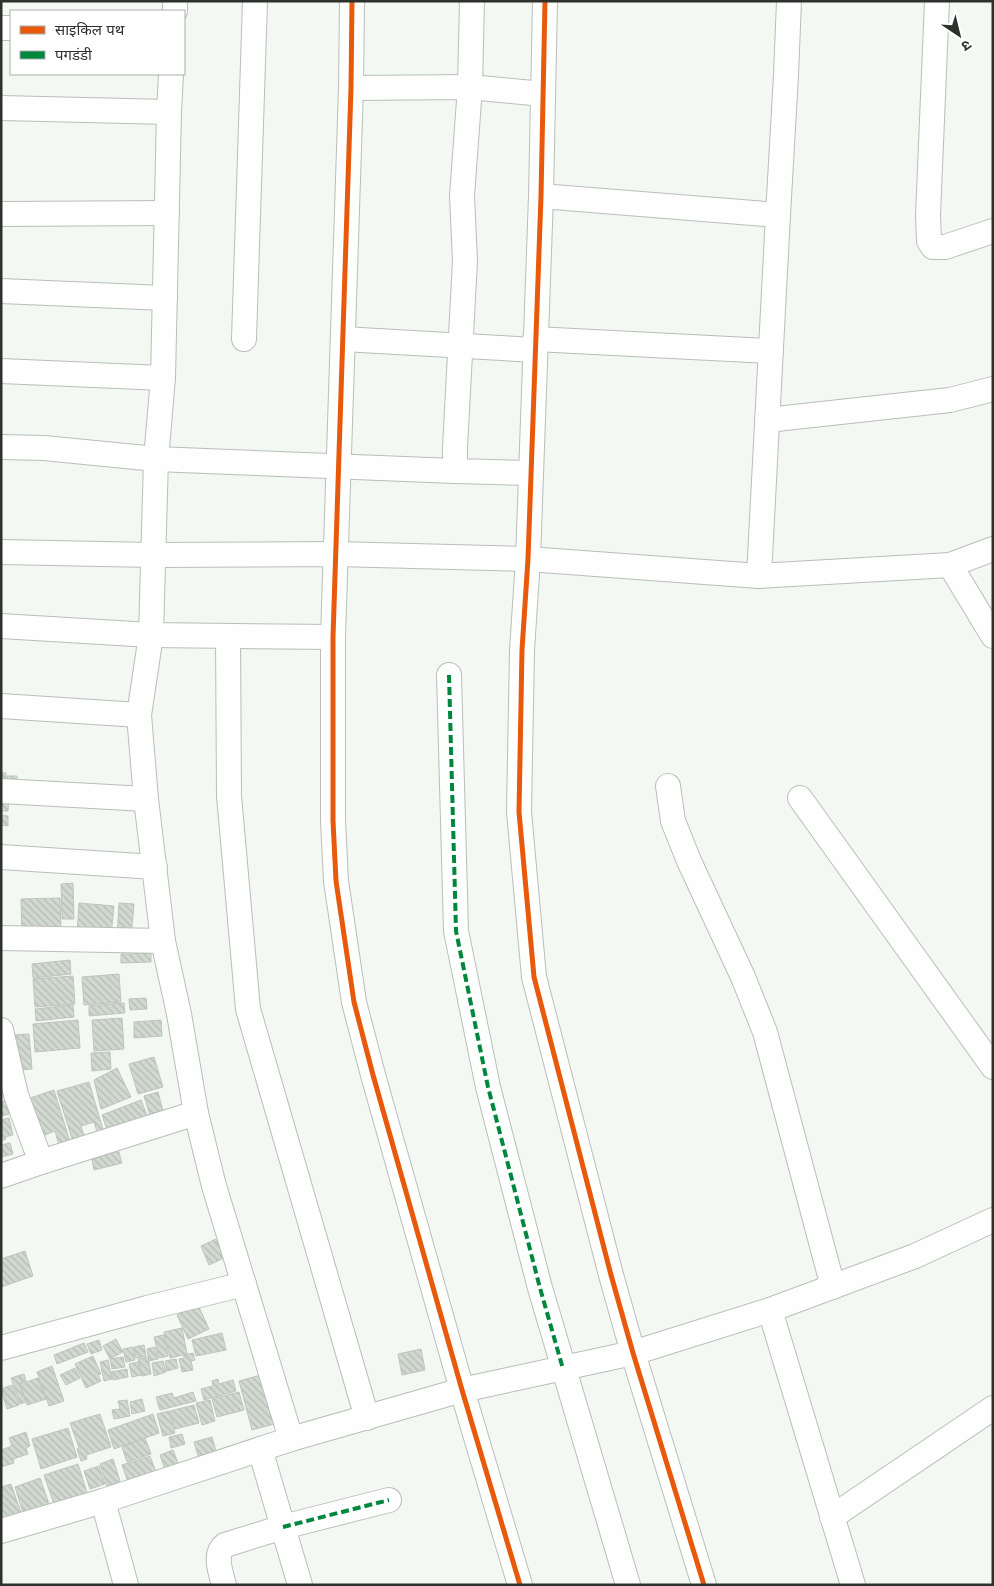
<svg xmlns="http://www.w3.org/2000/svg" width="994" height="1586" viewBox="0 0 994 1586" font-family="Arial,'Noto Sans Devanagari',sans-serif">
	<defs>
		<pattern id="building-back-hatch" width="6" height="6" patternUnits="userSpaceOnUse" patternTransform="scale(1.25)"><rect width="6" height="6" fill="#d1d9d0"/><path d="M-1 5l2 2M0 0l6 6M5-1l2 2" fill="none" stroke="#b4bbb3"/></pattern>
	</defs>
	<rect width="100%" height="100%" fill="#f3f9f2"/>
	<g fill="url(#building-back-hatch)" stroke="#bfc4bf">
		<rect x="1" y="773" width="5" height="13"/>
		<polygon points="7,776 17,776 17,784 8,785"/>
		<polygon points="1,797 9,797 8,811 1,811"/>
		<polygon points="1,815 8,816 8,826 1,825"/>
		<polygon points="73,883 74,919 62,919 61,884"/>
		<polygon points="60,898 61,935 22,937 21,899"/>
		<polygon points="79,903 114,906 111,936 77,934"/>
		<polygon points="119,903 134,904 131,938 117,937"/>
		<polygon points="133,946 141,946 141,953 151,953 151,962 121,963 121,954 133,954"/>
		<polygon points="70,960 71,974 33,978 32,964"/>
		<polygon points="119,974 121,1002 84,1005 82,977"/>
		<polygon points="73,976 75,1004 35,1007 33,979"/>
		<polygon points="146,998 147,1009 130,1010 129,999"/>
		<polygon points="124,1003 125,1013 89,1016 89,1006"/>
		<polygon points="73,1005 74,1017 36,1021 35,1009"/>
		<polygon points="122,1018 124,1049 94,1051 92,1020"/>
		<polygon points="78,1020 80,1048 35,1052 33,1024"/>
		<polygon points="161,1020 162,1036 134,1038 134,1022"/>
		<polygon points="29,1034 32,1069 16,1070 13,1035"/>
		<polygon points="110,1052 111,1069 92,1071 91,1053"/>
		<polygon points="154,1057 163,1087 138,1094 129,1064"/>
		<polygon points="117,1068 131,1097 101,1109 94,1080"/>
		<polygon points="89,1082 104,1133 98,1135 94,1122 81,1126 86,1142 74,1145 57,1091"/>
		<polygon points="54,1090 71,1145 60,1149 55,1131 37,1138 24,1100"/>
		<polygon points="158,1092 164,1115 151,1119 144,1096"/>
		<polygon points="141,1100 148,1118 108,1133 102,1115"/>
		<polygon points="5,1101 9,1114 1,1116 1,1102"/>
		<polygon points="9,1118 13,1135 5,1137 6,1139 1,1141 1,1120"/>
		<polygon points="10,1143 13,1154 2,1157 1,1145"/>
		<polygon points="118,1149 122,1163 94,1170 91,1155"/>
		<polygon points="216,1239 224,1258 209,1265 201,1246"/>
		<polygon points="25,1251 33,1276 1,1287 1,1259"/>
		<polygon points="198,1305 209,1329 188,1339 177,1315"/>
		<polygon points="182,1328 187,1354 170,1358 164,1332"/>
		<polygon points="222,1333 226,1350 196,1356 192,1340"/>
		<polygon points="164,1335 168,1356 159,1358 154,1337"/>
		<polygon points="116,1339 123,1352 110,1359 103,1346"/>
		<polygon points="99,1340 102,1350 91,1354 87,1344"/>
		<polygon points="84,1343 88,1352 57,1364 54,1355"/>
		<polygon points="144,1345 146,1356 136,1358 134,1347"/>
		<polygon points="133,1347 135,1360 126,1362 123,1349"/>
		<polygon points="155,1347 158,1359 149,1361 147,1349"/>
		<polygon points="421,1349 425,1370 402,1375 398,1354"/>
		<polygon points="193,1353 195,1360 191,1361 193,1370 182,1372 179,1359 184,1358 184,1355"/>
		<polygon points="93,1356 101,1374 98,1375 101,1381 86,1388 75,1364"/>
		<polygon points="123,1357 125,1367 112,1369 110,1359"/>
		<polygon points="148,1357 151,1374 142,1376 138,1359"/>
		<polygon points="176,1359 178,1368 167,1371 165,1361"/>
		<polygon points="108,1360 112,1379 104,1381 100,1362"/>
		<polygon points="163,1361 166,1372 154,1376 152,1363"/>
		<polygon points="138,1362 141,1375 132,1377 129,1364"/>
		<polygon points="52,1366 64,1401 49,1406 37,1372"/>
		<polygon points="75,1368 80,1378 66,1385 60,1375"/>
		<polygon points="127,1369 128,1377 113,1380 111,1372"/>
		<polygon points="24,1374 26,1381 19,1383 26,1402 20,1404 11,1378"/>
		<polygon points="261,1375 274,1424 252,1430 239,1381"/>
		<polygon points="38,1378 46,1399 27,1405 20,1384"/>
		<polygon points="218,1379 219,1384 233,1380 236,1391 204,1400 201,1389 213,1386 212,1381"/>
		<polygon points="12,1385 19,1405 7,1409 1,1389"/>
		<polygon points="193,1392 196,1401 160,1410 156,1397 172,1393 174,1398"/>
		<polygon points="239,1392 244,1410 217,1417 212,1399"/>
		<polygon points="142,1399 145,1411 132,1414 130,1402"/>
		<polygon points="127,1400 130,1416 114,1419 112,1410 120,1409 118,1401"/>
		<polygon points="210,1400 215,1421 202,1425 196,1403"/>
		<polygon points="194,1405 199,1423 175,1429 170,1411"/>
		<polygon points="169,1411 175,1433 163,1436 157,1414"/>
		<polygon points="100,1414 111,1447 86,1455 87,1459 81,1461 77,1449 79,1448 70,1423"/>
		<polygon points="153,1414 159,1433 114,1449 108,1430"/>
		<polygon points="68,1428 77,1457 41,1469 32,1439"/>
		<polygon points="26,1432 30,1446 26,1448 28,1454 13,1459 14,1463 1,1467 1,1450 12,1446 9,1438"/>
		<polygon points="182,1434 185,1444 171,1448 169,1437"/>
		<polygon points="212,1437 217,1454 199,1459 194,1442"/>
		<polygon points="145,1438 151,1454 127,1462 122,1447"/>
		<polygon points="173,1450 180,1468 166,1473 160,1455"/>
		<polygon points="150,1456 156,1472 128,1482 122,1465"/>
		<polygon points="113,1459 120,1481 107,1486 100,1464"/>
		<polygon points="78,1464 88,1496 55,1507 44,1475"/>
		<polygon points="99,1466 105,1484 90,1489 84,1471"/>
		<polygon points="40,1478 49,1504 23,1513 15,1487"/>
		<polygon points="11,1484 21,1513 1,1519 1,1487"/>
	</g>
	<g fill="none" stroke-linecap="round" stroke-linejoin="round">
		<defs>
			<g id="minor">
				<polyline points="352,1 351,88 333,637 333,821 336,881 354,1002 373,1075 462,1390 520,1585"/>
				<polyline points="472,1 470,87 462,196 465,261 455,447 455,471 531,473"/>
				<polyline points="545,1 541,196 528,559 522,650 519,812 534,977 611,1275 633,1353 704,1585"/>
				<polyline points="937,1 928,215 929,241 933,247 945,247 993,231"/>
				<polyline points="175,11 175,1"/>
				<polyline points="1,28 11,28"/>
				<polyline points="171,74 169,112 163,378 156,459 151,635 139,715 146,799 163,941 179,1014 196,1113 214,1186 291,1439"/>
				<polyline points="351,88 470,87 543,94"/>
				<polyline points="1,108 169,112"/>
				<polyline points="541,196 778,215"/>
				<polyline points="1,214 167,213"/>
				<polyline points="1,291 165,298"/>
				<polyline points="244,339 255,1"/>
				<polyline points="343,339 535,350"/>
				<polyline points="535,339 771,351"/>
				<polyline points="1,371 163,378"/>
				<polyline points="767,420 950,400 993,389"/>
				<polyline points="1,447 44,448 156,459 455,471"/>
				<polyline points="1,552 153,555 336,554 528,559 759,576 950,565 993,549"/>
				<polyline points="950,565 993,636"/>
				<polyline points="759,576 778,215 786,75 789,1"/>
				<polyline points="1,626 151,635 333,637"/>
				<polyline points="228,636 229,796 248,1009 367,1418"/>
				<polyline points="449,675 456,931 488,1087 540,1288 628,1585"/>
				<polyline points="1,706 139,715"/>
				<polyline points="668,786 673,821 689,861 743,977 765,1032 833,1287"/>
				<polyline points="1,791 146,799"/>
				<polyline points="800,798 993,1067"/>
				<polyline points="1,857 155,867"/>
				<polyline points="1,938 163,941"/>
				<polyline points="1,1030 16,1095 41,1162"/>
				<polyline points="1,1176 41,1162 196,1113"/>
				<polyline points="770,1310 853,1585"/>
				<polyline points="1,1348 147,1308 244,1284"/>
				<polyline points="260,1449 300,1585"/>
				<polyline points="103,1501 126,1585"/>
				<polyline points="832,1517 993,1408"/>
				<polyline points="1,1531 103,1501 291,1439 462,1390 633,1353 770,1310 915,1256 993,1220"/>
				<path d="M224,1585C221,1573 213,1554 225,1545L283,1527L389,1500"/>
			</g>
		</defs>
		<use href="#minor" stroke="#b9beb9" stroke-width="26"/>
		<use href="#minor" stroke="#fdfefd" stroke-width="24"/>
		<g stroke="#00873e" stroke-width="4" stroke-dasharray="8 4" stroke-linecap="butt">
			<polyline points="449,675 456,931 488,1087 540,1288 563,1369"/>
			<polyline points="283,1527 389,1500"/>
		</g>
		<defs>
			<g id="cycleway">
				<polyline points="352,1 351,88 333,637 333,821 336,881 354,1002 373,1075 462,1390 520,1585"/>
				<polyline points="545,1 541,196 528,559 522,650 519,812 534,977 611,1275 633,1353 704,1585"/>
			</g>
		</defs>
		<use href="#cycleway" stroke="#fff" stroke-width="8"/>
		<use href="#cycleway" stroke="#e8590c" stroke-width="5"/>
	</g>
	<rect width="994" height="1586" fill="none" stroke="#2d322d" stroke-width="5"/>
	<rect x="10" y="10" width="175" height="65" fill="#ffffff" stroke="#abadab"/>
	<rect x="20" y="26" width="25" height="8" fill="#e8590c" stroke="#abadab"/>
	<text x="55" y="35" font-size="15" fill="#2d322d">साइकिल पथ</text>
	<rect x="20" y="51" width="25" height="8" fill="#00873e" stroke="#abadab"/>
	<text x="55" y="60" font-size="15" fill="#2d322d">पगडंडी</text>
	<g transform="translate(959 35) rotate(145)" stroke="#ffffff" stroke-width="4" paint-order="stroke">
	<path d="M0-4L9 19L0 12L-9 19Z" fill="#2d322d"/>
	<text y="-8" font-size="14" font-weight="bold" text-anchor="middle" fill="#2d322d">उ</text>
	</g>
</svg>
